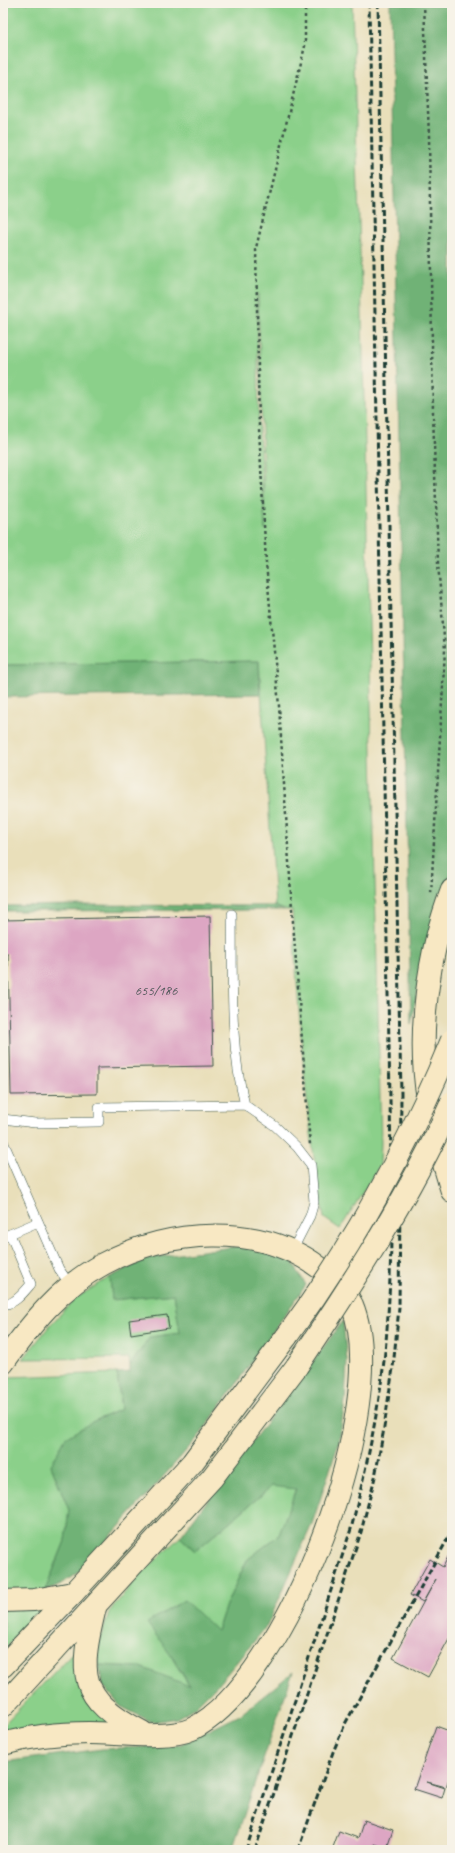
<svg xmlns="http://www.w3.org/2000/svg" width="455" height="1853" viewBox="0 0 455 1853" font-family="Caveat,sans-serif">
	<rect width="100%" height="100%" fill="#f7f3e8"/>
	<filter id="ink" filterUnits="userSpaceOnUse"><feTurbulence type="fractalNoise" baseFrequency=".025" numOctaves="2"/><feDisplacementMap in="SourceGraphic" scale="8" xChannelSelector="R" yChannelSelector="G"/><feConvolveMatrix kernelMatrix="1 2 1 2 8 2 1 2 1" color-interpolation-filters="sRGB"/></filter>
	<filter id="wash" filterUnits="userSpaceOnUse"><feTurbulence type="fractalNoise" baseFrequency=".012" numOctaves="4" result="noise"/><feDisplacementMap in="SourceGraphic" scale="16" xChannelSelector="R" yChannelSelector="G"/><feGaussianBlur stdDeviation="0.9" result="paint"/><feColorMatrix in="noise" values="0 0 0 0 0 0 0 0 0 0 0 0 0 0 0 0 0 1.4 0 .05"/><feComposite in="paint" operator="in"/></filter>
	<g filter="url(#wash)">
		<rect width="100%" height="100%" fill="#e9dfba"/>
		<g fill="#8bd08a" stroke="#55865f" fill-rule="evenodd">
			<path d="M3,3H352L362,314L381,1143L380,1165L340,1229L324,1218C305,1117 299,1013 292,910H284L275,906L259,661L3,665ZM257,293H258L265,530L259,429Z"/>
			<polygon points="110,1277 112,1300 174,1294 180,1333 150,1337 130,1365 129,1358 23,1359 50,1325 76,1298"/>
			<polygon points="117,1373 121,1409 92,1422 51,1465 69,1510 65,1541 45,1591 3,1593 3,1385 7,1377"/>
			<polygon points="272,1486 296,1488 279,1535 247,1560 226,1605 217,1631 172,1658 190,1687 141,1667 99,1665 99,1644 109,1612 139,1576 180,1537 195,1551"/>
			<polygon points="3,1607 44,1607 3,1651"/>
			<polygon points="77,1649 116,1726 3,1737 3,1725"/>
		</g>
		<g fill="#70b276" stroke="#487855">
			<path d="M390,3H452V872C434,922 420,972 411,1025Z"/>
			<polygon points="259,661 260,694 3,697 3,665"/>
			<polygon points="83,905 275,906 284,910 3,911 3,906"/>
			<polygon points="247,1245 290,1258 306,1285 200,1435 80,1571 63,1583 45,1591 65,1541 69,1510 51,1465 65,1438 92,1422 121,1409 117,1373 130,1372 130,1365 150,1337 180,1333 174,1294 112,1300 110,1277 149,1258"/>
			<polygon points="343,1321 347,1361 345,1401 339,1442 312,1524 267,1626 220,1682 195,1707 177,1718 152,1722 120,1706 102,1684 99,1665 141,1667 190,1686 172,1657 147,1623 184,1600 217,1631 226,1605 247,1560 279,1535 296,1489 272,1486 195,1551 180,1537"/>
			<polygon points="293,1672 232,1850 3,1850 3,1762 102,1749 179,1745 240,1715"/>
		</g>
		<g id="blocks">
			<g fill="#dda6c3">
				<polygon points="210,916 213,1066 97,1068 97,1094 11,1095 8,954 3,954 3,920"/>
				<polygon points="167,1315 169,1328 131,1334 129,1320"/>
				<polygon points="449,1555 452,1556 452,1633 428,1677 393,1658 436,1579 423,1602 410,1595 430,1559 443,1567"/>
				<polygon points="436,1726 452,1732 452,1770 446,1787 427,1782 445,1788 442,1798 414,1789"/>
				<polygon points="364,1820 393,1830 387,1848 375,1844 373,1850 332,1850 339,1831 358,1838"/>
			</g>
		</g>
	</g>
	<g filter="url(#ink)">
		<use href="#blocks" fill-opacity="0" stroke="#3d5548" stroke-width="1"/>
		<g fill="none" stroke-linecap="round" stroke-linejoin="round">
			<defs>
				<g id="lane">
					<path d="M232,914C233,977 229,1044 245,1105"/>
					<polyline points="3,1119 35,1123 99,1122 99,1107 245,1105 275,1126 297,1147 311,1165 314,1202 310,1216 292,1251"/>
					<polyline points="3,1141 59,1269 71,1286"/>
					<polyline points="3,1237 38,1222"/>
					<path d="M3,1304C14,1306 25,1291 31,1284L10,1234"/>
				</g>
				<g id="secondary">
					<path d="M452,890C428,952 417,1034 428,1099C433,1130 443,1161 452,1191"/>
					<path d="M3,1363C31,1324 60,1287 103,1264C168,1229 259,1222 320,1268C333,1278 345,1290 352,1305C393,1403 287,1683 192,1729C168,1740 117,1733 89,1733C60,1733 31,1736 3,1744"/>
					<polyline points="3,1601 34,1600 73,1593"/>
					<path d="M95,1608C79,1674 77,1698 142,1732"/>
					<polyline points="3,1666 73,1593 192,1463 287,1336"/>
					<polyline points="3,1706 212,1478 297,1366"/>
				</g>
			</defs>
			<use href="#lane" stroke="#3d5548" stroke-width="10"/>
			<use href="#secondary" stroke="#3d5548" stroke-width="24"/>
			<g stroke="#3d5548" stroke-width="2.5" stroke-dasharray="3 3" stroke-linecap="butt">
				<polyline points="305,3 305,46 256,248 259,429 266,563 279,706 292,909 310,1145"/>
				<polyline points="424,3 429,137 433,413 438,563 445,650 431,894"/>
			</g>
			<use href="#lane" stroke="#fff" stroke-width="9"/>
			<use href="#secondary" stroke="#f8e8c3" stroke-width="22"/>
			<g stroke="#1f3d34" stroke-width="3" stroke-dasharray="6 3" stroke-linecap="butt">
				<path d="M246,1850L351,1529C369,1458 384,1387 388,1314C393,1242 391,1170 390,1098L369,3"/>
				<polyline points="255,1850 361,1532 375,1477 383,1434 393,1368 399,1308 401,1094 378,3"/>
				<polyline points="298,1850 333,1752 345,1724 452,1531"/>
			</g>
			<defs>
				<g id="secondary-bridge">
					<path d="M287,1336C354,1245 409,1145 452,1040"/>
					<path d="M297,1366C354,1281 410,1195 452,1102"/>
				</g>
			</defs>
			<use href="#secondary-bridge" stroke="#3d5548" stroke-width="24" stroke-linecap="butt"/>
			<use href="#secondary-bridge" stroke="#f8e8c3" stroke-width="22"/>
		</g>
	</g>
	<g text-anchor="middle" stroke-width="3" stroke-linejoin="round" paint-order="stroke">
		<g font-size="14" fill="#4e5758">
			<text x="156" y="995">655/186</text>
		</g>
	</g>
	<rect width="455" height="1853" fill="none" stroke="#f7f3e8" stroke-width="16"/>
</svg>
